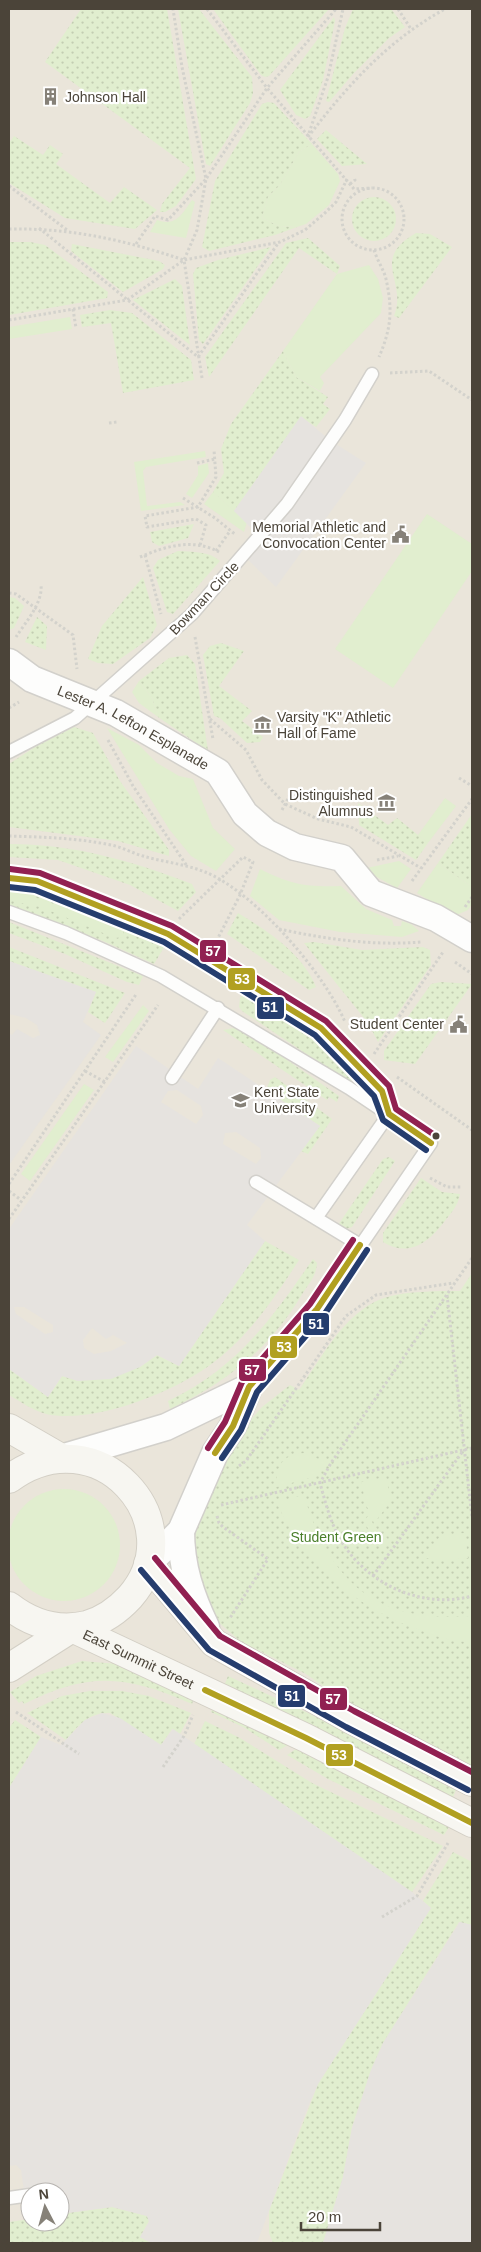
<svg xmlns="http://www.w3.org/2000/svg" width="481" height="2252" viewBox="0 0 481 2252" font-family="Helvetica,sans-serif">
	<defs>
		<pattern id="grass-dots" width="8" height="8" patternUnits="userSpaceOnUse" patternTransform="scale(1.25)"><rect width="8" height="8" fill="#e1eecf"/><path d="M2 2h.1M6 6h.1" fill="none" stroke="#c3cdb2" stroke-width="1.8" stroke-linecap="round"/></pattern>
	</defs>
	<rect width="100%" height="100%" fill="#f4f2ee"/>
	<path fill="#eae5da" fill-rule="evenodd" d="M9,9H472V2243H9ZM30,2192H60V2222H30Z"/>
	<g fill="url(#grass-dots)">
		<polygon points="81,9 167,9 196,179 176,206 165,212 160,212 162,204 190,168 45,62"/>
		<polygon points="178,9 199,9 252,77 253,93 250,103 210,166 206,164"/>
		<polygon points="213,9 329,9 269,76 265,77 261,75"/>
		<polygon points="353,9 391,9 405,27 389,38 354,73 329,102 326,101 345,28"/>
		<polygon points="334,17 335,21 323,80 310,116 305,119 296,115 280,90"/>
		<polygon points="268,102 274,103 312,144 299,152 280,185 268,197 262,218 279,226 297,227 275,235 209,251 202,247 215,181 262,104"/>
		<polygon points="326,130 367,164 342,166 317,139"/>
		<polygon points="14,136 43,155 50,145 63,154 56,164 110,203 124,187 157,210 135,229 65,218 9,183 9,143"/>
		<circle cx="374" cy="219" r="22"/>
		<path d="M416,233L430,234L452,247L399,318L394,316C408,281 369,260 416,233Z"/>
		<polygon points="308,238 340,266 337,274 299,248 209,377 205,357 286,243"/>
		<polygon points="9,242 30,242 45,245 108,292 107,298 9,315"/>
		<polygon points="72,244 159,261 165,265 163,269 123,292 71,251"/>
		<polygon points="271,247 203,344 199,340 193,274 196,268 218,260"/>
		<polygon points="175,279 182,286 190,345 133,300"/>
		<polygon points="110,310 132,313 191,360 194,380 123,393 111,323 82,327 80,315"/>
		<polygon points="283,351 296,377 328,397 323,404 330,409 316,427 301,417 234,511 213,492 224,473 221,449 231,424"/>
		<polygon points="194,524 188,538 159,546 152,542 150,532"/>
		<path d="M178,551C193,552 209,551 220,561L173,614L167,612L153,568L158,560Z"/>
		<polygon points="143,577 157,625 150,638 113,664 98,663 88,659 102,626"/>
		<polygon points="9,597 15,598 24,606 14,628 9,630"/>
		<polygon points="37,617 47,626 46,650 25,642"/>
		<polygon points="221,643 244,651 219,686 252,711 242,721 263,737 260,742 247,743 220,718 214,716 203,655 210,646"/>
		<polygon points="187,655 195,664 208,751 158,717 152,698 139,681 169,658"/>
		<polygon points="74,727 93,733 120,781 169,850 169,856 118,841 9,827 9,764 35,747"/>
		<polygon points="358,803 388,825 397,818 428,843 416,860 359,825"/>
		<polygon points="472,814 472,887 438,863"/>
		<path d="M9,844C73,844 133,861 192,884L196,892L178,911L130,885L58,860L9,857Z"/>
		<path d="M9,884C64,891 116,919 166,944L154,964L103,941L9,905Z"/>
		<path d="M238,913C268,931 303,954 316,987L309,990L227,934Z"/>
		<polygon points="9,922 143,976 139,985 127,982 65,954 9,933"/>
		<polygon points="314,942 362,950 423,947 430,950 431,965 378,1042 368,1023 304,943"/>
		<polygon points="9,947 125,993 105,1023 88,1012 96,992 9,961"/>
		<polygon points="441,982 472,984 415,1064 384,1060 384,1051 431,984"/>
		<polygon points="252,991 328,1039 357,1073 350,1083 242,1011 239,1007 240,998 245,993"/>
		<polygon points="234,1028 251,1035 339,1096 337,1102 329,1097 327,1100 223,1030"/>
		<polygon points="275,1077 332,1119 308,1154 301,1151 320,1126 266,1090 270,1080"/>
		<polygon points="389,1157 395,1161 352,1227 346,1229 338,1225 383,1159"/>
		<path d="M421,1178L442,1192L460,1194C458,1206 451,1213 444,1222C429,1242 409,1258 383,1242V1233Z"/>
		<path d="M265,1241L299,1260C275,1297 250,1335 214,1362C178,1391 92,1425 46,1414C32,1410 21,1402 9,1395V1369L48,1397L62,1376L78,1381L140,1367L157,1355L179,1366Z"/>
		<path d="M313,1259L317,1263C316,1278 308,1284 301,1296C268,1351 226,1382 170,1409L168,1401C236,1369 271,1320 313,1259Z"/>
		<path d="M472,1273V1766H471L351,1706L306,1674L240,1641L216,1620L188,1549L207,1487L248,1423L262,1407L290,1385L299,1390C323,1356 347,1306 391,1296C413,1291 437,1291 460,1291Z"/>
		<path d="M82,1661L118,1664L195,1695L192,1704C126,1675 89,1671 24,1704L22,1701L19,1703L10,1692L36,1676Z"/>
		<polygon points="228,1676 349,1732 457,1787 452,1800 224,1686"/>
		<path d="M90,1691H122L149,1696L191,1713L180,1734L172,1729L161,1745L110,1713C89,1712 79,1725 66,1740L27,1713L62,1696Z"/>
		<polygon points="212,1709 254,1721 288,1745 279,1750 243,1727 211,1712"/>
		<polygon points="15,1720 41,1737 9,1788 9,1728"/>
		<polygon points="205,1721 240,1738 312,1783 443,1846 412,1892 194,1744"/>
		<polygon points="296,1749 449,1827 444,1835 328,1779 287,1755"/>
		<polygon points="453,1852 472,1862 472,1925 459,1922 383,2043 371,2070 352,2127 343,2177 323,2243 273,2243 269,2233 269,2211 318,2084 431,1908 423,1901"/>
		<polygon points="112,2207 147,2216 149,2221 140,2237 151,2243 9,2243 9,2222 30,2219 30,2222 60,2222 60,2214"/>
	</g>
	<g fill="#e1eecf">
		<polygon points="312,144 338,174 340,181 329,205 306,224 297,227 279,226 262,218 268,197 280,185 299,152"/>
		<path d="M192,200L195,202L186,238L150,232L157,220C176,227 182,214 192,200Z"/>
		<polygon points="369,265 378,279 383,298 381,313 320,377 324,383 320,391 296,377 283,351 337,274"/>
		<polygon points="70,317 72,329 9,339 9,327"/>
		<polygon points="205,451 206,457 146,467 143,471 147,506 180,502 185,505 141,511 134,462"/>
		<polygon points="208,463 209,473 192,498 186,494 198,475 198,466"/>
		<polygon points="213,492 247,522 244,532 204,504"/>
		<polygon points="427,514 472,544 472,571 393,688 335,649"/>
		<polygon points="139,681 152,698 158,717 139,703 132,692"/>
		<polygon points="107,728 139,745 157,763 179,776 193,779 213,828 235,849 216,871 191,856 169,829"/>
		<polygon points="445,798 456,806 428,843 418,835"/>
		<polygon points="399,861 411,869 397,888 362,869"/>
		<polygon points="438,863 472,887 472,904 468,910 454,916 417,893"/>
		<path d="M260,869C292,885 306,887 341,886L366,909L392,920L394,926H401L402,921L411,924L419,931L402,937L340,932L279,920L250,896Z"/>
		<polygon points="14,890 116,926 123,930 124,937 115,938 41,907 16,902 9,896 9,893"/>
		<polygon points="143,1005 149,1011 113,1062 105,1057"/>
		<polygon points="84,1084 94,1090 30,1181 21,1174"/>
		<path d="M304,1453L326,1462L310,1478L276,1487C277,1464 281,1456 304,1453Z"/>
		<polygon points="386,1477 391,1501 375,1522 367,1507 361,1482"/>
		<circle cx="64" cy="1545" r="56"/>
		<path d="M304,1495C330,1584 378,1624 472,1616V1642C453,1642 434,1636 417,1629C354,1607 305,1562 276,1502Z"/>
		<polygon points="369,1515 374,1526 390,1541 384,1549 373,1538 364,1521"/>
		<polygon points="465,1533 468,1558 447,1560 425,1558 441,1535"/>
	</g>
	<g fill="#e6e3df" fill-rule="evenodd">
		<polygon points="301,416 331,441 366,463 276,587 243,555 259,536 234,511"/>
		<polygon points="9,961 96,992 83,1022 101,1035 9,1165 9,1033 12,1035 17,1029 33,1038 40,1035 37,1025 26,1018 9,1014"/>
		<path d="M136,1046L198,1089L218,1058L320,1126L247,1225L265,1241L179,1366L157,1355L140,1367L111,1379L78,1381L62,1376L48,1397L9,1369V1229ZM177,1090L201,1106L203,1115L196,1124L161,1102L168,1091ZM236,1132L260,1148L261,1158L256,1164L223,1144L225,1133ZM14,1307H24L53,1325V1332L45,1334L16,1314ZM92,1328L106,1339L113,1335L127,1343L111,1351L94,1354L84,1348L83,1340Z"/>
		<polygon points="102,1713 120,1718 161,1745 173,1729 412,1892 431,1908 318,2084 305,2114 257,2243 151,2243 140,2237 149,2222 147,2216 112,2207 60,2214 60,2192 30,2192 30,2219 28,2219 21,2170 16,2165 9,2166 9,1788 41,1737 61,1745 85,1720"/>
		<polygon points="460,1922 472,1925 472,2243 323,2243 343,2177 352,2128 371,2070 383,2043"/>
	</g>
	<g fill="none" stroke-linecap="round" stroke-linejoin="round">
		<defs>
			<g id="lane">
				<polyline points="9,752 75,718 192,614 287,504 345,420 372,374"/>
				<polyline points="9,878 37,881 168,934 207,956 321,1028 382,1091 389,1114"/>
				<polyline points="9,912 66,933 161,976 349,1088 431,1143 317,1309 249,1387"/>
				<polyline points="172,1078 218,1008"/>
				<polyline points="256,1182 360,1245"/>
				<polyline points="316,1218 389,1114"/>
				<polyline points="9,2198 30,2195"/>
			</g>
			<g id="street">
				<path id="s1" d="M9,662L32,679L116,713L218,772L245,814L267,833L295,847L342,858L371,893L436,918L472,939"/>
				<polyline points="61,1458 166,1427 249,1387"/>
				<path d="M181,1531C181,1566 191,1596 206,1627"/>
				<polyline points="148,1564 181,1531 215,1453 233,1426 249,1387"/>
			</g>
			<g id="secondary">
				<polyline points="9,1428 61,1458"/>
				<path d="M9,1479C98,1413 195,1523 130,1597C118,1610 104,1620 87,1625C57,1632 32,1624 9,1606"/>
				<polyline points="148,1564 214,1643 350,1719 472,1782"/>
				<path id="s2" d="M9,1668L72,1628L306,1738L472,1823"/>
			</g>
		</defs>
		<use href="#lane" stroke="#d2d0cb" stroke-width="15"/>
		<use href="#street" stroke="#d2d0cb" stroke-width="29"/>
		<use href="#secondary" stroke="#d3cfc5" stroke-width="30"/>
		<g stroke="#d3d2cc" stroke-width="3" stroke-dasharray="2.5 2.5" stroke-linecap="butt">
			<polyline points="207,9 267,88 354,189 372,188"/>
			<polyline points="398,9 411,29"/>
			<polyline points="309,133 328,77 343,9"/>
			<path d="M308,137C347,86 388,40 445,9"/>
			<polyline points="350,184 355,180 354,177"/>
			<polyline points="9,186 67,230"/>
			<circle cx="373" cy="219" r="31"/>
			<polyline points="39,228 198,357 279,242"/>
			<path d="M9,229C73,228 124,240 184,260"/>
			<polyline points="136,244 155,216 168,220 206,179 182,67 173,9"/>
			<path d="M374,250C377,260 384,270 386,279C393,310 391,329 379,357"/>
			<polyline points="73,309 76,328"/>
			<polyline points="9,320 127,300 184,260 280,242 305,230 326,212 336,202 347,179"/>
			<polyline points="390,373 429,371 472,400"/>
			<polyline points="202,378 184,260 197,230 206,179 267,88 336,9"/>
			<polyline points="109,423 117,422"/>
			<polyline points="197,463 215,459"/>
			<polyline points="183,498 215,518 236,535"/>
			<polyline points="200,545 206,525 196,519 147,527 145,516 198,507 216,477 214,450"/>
			<polyline points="216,551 230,531"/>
			<polyline points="145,555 161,614"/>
			<path d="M140,557C166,546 193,538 219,552"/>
			<polyline points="9,593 16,594 73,635 77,669"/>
			<path d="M16,637C25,623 43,603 41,585"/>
			<polyline points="195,637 213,739"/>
			<polyline points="9,708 19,702"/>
			<polyline points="210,719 246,750 262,780 285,804 318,819 351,827 421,868"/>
			<polyline points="108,740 133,786 187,866"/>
			<polyline points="459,778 472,786"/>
			<polyline points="282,810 292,791"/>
			<path d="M9,836C43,837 77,838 111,845C122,847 132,853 143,856C163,862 185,864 205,872C255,892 325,974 345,1022"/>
			<polyline points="377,860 398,856"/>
			<polyline points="412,881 472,799"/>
			<polyline points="465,907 472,897"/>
			<polyline points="179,919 243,857 253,862 240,895 217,940"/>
			<path d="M279,929C326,939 372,946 421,942"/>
			<polyline points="455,962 472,974"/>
			<polyline points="374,1054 443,952"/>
			<polyline points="85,1071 105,1082"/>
			<polyline points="397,1077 472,1130"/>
			<polyline points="430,1178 447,1187 461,1187"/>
			<polyline points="9,1184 137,993"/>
			<polyline points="9,1191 21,1200"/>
			<polyline points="9,1219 158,1005"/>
			<path d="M472,1258L331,1463L320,1483C325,1501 330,1521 339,1537C364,1583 421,1610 472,1596"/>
			<polyline points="447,1295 472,1517"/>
			<polyline points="239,1466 246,1461 346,1316 376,1295 453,1283"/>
			<polyline points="221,1505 472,1448"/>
			<polyline points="217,1516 219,1523 223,1527 268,1559 230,1618"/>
			<polyline points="373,1576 463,1451"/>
			<polyline points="16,1712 79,1754"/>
			<polyline points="163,1767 184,1736 193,1715"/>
			<polyline points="382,1917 417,1896 448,1843"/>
		</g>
		<use href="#lane" stroke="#fdfdfc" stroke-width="12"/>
		<use href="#street" stroke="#fdfdfc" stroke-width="26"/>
		<use href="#secondary" stroke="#f7f6f1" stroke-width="28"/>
		<defs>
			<g id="bus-1">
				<polyline points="9,878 37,881 168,934 321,1028 382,1091 389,1114 431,1143"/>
				<polyline points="215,1453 233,1426 249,1387 317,1309 360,1245"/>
				<polyline points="205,1690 306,1738 472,1823"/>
			</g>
			<g id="bus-2">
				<polyline points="9,887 35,890 164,942 315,1035 374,1096 383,1120 426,1150"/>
				<polyline points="222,1458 241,1430 257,1392 324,1315 367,1250"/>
				<polyline points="141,1570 209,1650 346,1727 468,1790"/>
			</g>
			<g id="bus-3">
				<polyline points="10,869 40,873 172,926 326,1021 389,1086 396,1109 436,1136"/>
				<polyline points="208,1448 225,1422 242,1382 310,1304 353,1240"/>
				<polyline points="155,1558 220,1636 354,1711 472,1772"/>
			</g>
		</defs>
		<use href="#bus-1" stroke="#fff" stroke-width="10"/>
		<use href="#bus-2" stroke="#fff" stroke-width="10"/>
		<use href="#bus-3" stroke="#fff" stroke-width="10"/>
		<use href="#bus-1" stroke="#b1a021" stroke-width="6"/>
		<use href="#bus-2" stroke="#253d6e" stroke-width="6"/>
		<use href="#bus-3" stroke="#912051" stroke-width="6"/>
	</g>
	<defs>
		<symbol id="building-bare" viewBox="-9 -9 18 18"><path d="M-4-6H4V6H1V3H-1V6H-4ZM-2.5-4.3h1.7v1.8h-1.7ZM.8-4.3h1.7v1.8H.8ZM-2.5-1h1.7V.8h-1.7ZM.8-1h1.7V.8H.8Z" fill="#868178" stroke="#fff" stroke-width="2.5" paint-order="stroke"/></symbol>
		<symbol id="civic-bare" viewBox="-9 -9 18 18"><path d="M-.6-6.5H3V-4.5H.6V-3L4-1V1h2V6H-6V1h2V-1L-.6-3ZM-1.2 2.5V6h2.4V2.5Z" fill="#868178" stroke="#fff" stroke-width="2.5" paint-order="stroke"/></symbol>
		<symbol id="museum-bare" viewBox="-9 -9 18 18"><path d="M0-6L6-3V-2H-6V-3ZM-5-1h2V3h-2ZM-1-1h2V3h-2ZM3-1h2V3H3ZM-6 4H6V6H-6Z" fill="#868178" stroke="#fff" stroke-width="2.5" paint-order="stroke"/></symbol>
		<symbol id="university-bare" viewBox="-9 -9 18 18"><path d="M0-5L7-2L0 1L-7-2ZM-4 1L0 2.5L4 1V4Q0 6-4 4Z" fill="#868178" stroke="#fff" stroke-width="2.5" paint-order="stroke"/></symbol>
	</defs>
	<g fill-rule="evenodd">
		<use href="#building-bare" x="38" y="84" width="25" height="25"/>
		<use href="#civic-bare" x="388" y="522" width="25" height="25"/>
		<use href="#museum-bare" x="250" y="712" width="25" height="25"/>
		<use href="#museum-bare" x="374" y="790" width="25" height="25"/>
		<use href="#civic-bare" x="446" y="1012" width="25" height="25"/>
		<use href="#university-bare" x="228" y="1088" width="25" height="25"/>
	</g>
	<circle fill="#4b4439" stroke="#fff" stroke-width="2" cx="436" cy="1136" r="4.5"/>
	<g text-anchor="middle" stroke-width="4.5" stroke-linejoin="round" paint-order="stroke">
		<g font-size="14" fill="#4b4439" stroke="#fff" text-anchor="start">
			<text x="65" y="102">Johnson Hall</text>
			<text x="386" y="532" text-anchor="end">Memorial Athletic and<tspan x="386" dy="16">Convocation Center</tspan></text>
			<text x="277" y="722">Varsity "K" Athletic<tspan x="277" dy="16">Hall of Fame</tspan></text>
			<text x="373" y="800" text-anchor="end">Distinguished<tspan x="373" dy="16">Alumnus</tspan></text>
			<text x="444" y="1029" text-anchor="end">Student Center</text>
			<text x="254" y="1097">Kent State<tspan x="254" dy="16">University</tspan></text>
		</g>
		<g font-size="14" fill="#4b4439" stroke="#fff">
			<text transform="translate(204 598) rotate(-47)" y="5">Bowman Circle</text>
			<text dy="5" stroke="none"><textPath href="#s1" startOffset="141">Lester A. Lefton Esplanade</textPath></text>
			<text dy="5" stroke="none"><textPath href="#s2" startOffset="148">East Summit Street</textPath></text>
		</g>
		<g font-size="14" fill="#4a7f2a" stroke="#fff">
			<text x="336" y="1542">Student Green</text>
		</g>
	</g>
	<g stroke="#fff" stroke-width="2">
		<rect x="199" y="939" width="28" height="24" rx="5" fill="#912051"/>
		<rect x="227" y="967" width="29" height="24" rx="5" fill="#b1a021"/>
		<rect x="256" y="996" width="29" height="24" rx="5" fill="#253d6e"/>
		<rect x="302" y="1312" width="28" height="24" rx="5" fill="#253d6e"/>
		<rect x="269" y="1335" width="29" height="24" rx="5" fill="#b1a021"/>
		<rect x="238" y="1358" width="29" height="24" rx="5" fill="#912051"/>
		<rect x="277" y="1684" width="29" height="24" rx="5" fill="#253d6e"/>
		<rect x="319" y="1687" width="29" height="24" rx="5" fill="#912051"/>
		<rect x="325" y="1743" width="29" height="24" rx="5" fill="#b1a021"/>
	</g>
	<g font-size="14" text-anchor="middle" font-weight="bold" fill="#fff">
		<text x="213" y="956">57</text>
		<text x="242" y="984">53</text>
		<text x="270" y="1012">51</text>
		<text x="316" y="1329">51</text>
		<text x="284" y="1352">53</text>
		<text x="252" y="1375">57</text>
		<text x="292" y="1701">51</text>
		<text x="333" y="1704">57</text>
		<text x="339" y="1760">53</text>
	</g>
	<rect width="481" height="2252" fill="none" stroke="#4b4439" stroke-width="20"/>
	<g transform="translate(45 2207) rotate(354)"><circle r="24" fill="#ffffff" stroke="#b7b4b0"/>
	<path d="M0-4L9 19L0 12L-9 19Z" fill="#868178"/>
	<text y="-8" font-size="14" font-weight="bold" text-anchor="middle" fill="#4b4439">N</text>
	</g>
	<path d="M301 2222v8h79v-8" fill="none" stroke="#4b4439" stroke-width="2.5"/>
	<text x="308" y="2222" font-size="15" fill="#4b4439" stroke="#ffffff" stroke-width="4" paint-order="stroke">20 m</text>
</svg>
